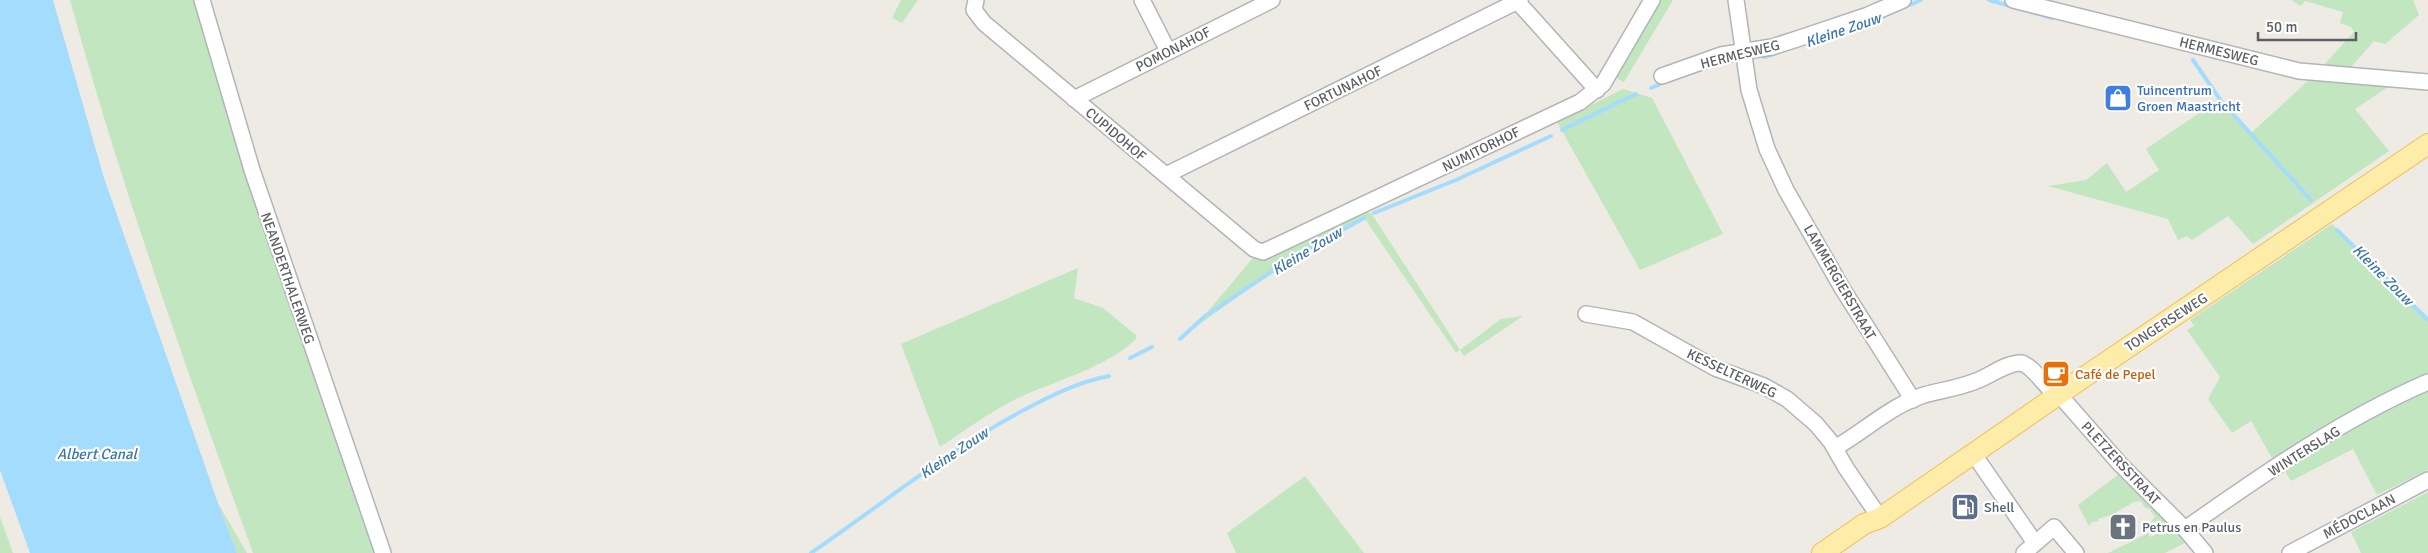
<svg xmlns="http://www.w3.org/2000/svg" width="2428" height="553" viewBox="0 0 2428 553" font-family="Signika,sans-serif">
	<rect width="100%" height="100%" fill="#eeebe4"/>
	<g fill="#c2e6c0">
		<path d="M70,0H199L377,553H253C187,370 121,187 70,0Z"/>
		<polygon points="901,0 918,0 902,23 892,18"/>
		<polygon points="1656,0 1673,0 1624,82 1612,76"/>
		<polygon points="2291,0 2413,0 2419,15 2385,44 2374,41 2345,74 2321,68 2354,32 2351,27 2340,23 2343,12 2305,1 2301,6"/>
		<polygon points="2310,79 2394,83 2355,109 2389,151 2253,244 2228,216 2192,240 2187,236 2178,240 2168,219 2048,186 2086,180 2107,163 2126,192 2159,170 2146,149 2220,99 2251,133"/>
		<polygon points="1623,89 1652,98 1723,234 1640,270 1557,122"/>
		<polygon points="1359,213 1371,213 1460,350 1501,319 1523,316 1464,356 1460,350 1456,353 1363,216 1270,273 1193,329 1253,258 1261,260"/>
		<polygon points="2332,224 2428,320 2428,377 2273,460 2251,421 2232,433 2208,399 2220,377 2187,330 2194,326 2190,320"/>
		<path d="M1078,268L1074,298L1103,308L1136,335V339C1105,369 1050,382 1012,401C987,414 964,431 940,447L901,344Z"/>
		<polygon points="2428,384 2428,470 2377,495 2353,449 2291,481 2282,466"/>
		<polygon points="2123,471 2187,542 2165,553 2108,553 2148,533 2151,537 2160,532 2155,521 2151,522 2155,516 2150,511 2152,509 2145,508 2141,501 2134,502 2111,515 2098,519 2099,521 2092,522 2089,526 2078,505"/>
		<polygon points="1305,476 1364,553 1236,553 1227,533"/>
		<polygon points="2428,492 2428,553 2361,553 2351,532"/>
		<polygon points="218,503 247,553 237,553"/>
		<polygon points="0,517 13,553 0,553"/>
	</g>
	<polygon fill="#a4dcfe" points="0,0 53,0 104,178 218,503 237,553 30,553 0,470"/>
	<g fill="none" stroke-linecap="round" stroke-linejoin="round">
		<g stroke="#a4dcfe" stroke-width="4">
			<polyline points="1989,0 2052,18"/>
			<polyline points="1835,34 1871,22 1921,0"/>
			<polyline points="1764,57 1774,54"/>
			<polyline points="2193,60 2221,101 2311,200"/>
			<polyline points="1651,88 1665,82"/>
			<polyline points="1562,130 1636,94"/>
			<polyline points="1374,213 1456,180 1551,136"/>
			<polyline points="2337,230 2428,320"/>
			<polyline points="1180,339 1204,317 1289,260 1364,218"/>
			<polyline points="1130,358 1152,347"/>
			<path d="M811,553C881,505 947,451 1022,411C1050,396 1078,382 1109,376"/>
		</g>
		<defs>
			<g id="minor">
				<polyline points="202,0 252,170 383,553"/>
				<polyline points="976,0 974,10 984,23 1254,249 1263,252 1580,102 1603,84 1652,0"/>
				<polyline points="1142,0 1168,51"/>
				<polyline points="1516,0 1597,90"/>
				<polyline points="1736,0 1749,90 1767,149 1786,190 1842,288 1913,400"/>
				<polyline points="2013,0 2299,71 2428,82"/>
				<polyline points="1662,76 1721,55 1772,47 1800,38 1868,15 1903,0"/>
				<polyline points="1074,99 1272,0"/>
				<polyline points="1166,175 1520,0"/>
				<polyline points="1586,314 1633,322 1715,368 1764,386 1787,399 1816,424 1831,442 1846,468 1880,518"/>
				<path d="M1835,448C1865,431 1890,406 1924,395C1942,390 1959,388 1976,381C1990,376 2007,362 2022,363C2037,369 2045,390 2063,399L2120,464L2185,529L2205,553"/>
				<polyline points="1973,453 2035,543"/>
				<path d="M2185,529C2262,475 2342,419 2428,382"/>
				<polyline points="2024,553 2054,527 2076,553"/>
				<polyline points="2290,553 2428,480"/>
			</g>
			<polyline id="major" points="1822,553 1864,524 1880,518 2071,386 2428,144"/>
		</defs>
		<use href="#minor" stroke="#b1b5b9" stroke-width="18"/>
		<use href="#major" stroke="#f0be5b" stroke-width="22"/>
		<use href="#minor" stroke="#fff" stroke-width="15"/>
		<use href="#major" stroke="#feeca9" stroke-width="20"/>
	</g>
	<defs>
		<symbol id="shop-square" viewBox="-11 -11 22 22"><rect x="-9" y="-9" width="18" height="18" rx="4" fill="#3f7fe0" stroke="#fff"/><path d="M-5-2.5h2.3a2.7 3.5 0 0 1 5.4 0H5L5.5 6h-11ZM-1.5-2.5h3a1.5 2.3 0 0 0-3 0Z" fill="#fff"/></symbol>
		<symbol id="cafe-square" viewBox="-11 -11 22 22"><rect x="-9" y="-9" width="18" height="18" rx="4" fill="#e8710a" stroke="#fff"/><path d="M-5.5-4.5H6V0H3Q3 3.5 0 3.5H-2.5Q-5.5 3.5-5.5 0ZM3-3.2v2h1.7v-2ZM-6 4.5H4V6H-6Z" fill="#fff"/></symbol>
		<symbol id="fuel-square" viewBox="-11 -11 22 22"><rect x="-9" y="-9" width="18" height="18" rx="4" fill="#5c6f8a" stroke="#fff"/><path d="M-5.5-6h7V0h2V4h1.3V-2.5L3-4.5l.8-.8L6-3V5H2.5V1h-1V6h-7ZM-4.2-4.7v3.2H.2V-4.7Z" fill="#fff"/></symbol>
		<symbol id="church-square" viewBox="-11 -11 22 22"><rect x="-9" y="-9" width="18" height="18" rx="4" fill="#6b7280" stroke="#fff"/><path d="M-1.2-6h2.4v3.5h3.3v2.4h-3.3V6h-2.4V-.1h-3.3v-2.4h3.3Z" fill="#fff"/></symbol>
	</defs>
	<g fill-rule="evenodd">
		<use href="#shop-square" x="2102" y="82" width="32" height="32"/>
		<use href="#cafe-square" x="2040" y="358" width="32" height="32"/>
		<use href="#fuel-square" x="1949" y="491" width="32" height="32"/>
		<use href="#church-square" x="2107" y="511" width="32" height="32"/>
	</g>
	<g text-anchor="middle" stroke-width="4.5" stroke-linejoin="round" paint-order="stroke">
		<g font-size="14" fill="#5c6064" stroke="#fff">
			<text transform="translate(1173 49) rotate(-27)" y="5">POMONAHOF</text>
			<text transform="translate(2219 51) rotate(14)" y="5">HERMESWEG</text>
			<text transform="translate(1740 54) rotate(-14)" y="5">HERMESWEG</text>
			<text transform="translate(1343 88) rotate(-26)" y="5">FORTUNAHOF</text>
			<text transform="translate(1116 134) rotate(40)" y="5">CUPIDOHOF</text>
			<text transform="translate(1481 149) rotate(-26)" y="5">NUMITORHOF</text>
			<text transform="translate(288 278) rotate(71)" y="5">NEANDERTHALERWEG</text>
			<text transform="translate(1840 282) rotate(60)" y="5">LAMMERGIERSTRAAT</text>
			<text transform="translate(2166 322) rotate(-33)" y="5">TONGERSEWEG</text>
			<text transform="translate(1732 373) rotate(25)" y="5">KESSELTERWEG</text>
			<text transform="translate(2304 451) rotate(-32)" y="5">WINTERSLAG</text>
			<text transform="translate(2121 463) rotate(47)" y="5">PLETZERSSTRAAT</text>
			<text transform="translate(2359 516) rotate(-28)" y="5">MÉDOCLAAN</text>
		</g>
		<g font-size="14" fill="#366cbe" stroke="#fff" text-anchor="start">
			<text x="2137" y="95">Tuincentrum<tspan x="2137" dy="16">Groen Maastricht</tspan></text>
		</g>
		<g font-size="14" fill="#c56008" stroke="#fff" text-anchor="start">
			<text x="2075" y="379">Café de Pepel</text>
		</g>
		<g font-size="14" fill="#4e5e75" stroke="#fff" text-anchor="start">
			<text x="1984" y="512">Shell</text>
		</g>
		<g font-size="14" fill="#5b616d" stroke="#fff" text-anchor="start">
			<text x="2142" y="532">Petrus en Paulus</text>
		</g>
		<g font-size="15" font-style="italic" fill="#3e77a7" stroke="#fff">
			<text transform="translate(1843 30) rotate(-19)" y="5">Kleine Zouw</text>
			<text transform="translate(1307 251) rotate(-31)" y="5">Kleine Zouw</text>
			<text transform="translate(2383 275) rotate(45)" y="5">Kleine Zouw</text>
			<text transform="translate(954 453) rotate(-34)" y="5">Kleine Zouw</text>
			<text x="97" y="459">Albert Canal</text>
		</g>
	</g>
	<path d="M2258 32v8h98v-8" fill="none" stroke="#5c6064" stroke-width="2.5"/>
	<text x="2266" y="32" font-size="15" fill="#5c6064" stroke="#ffffff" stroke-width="4" paint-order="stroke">50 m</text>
</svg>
